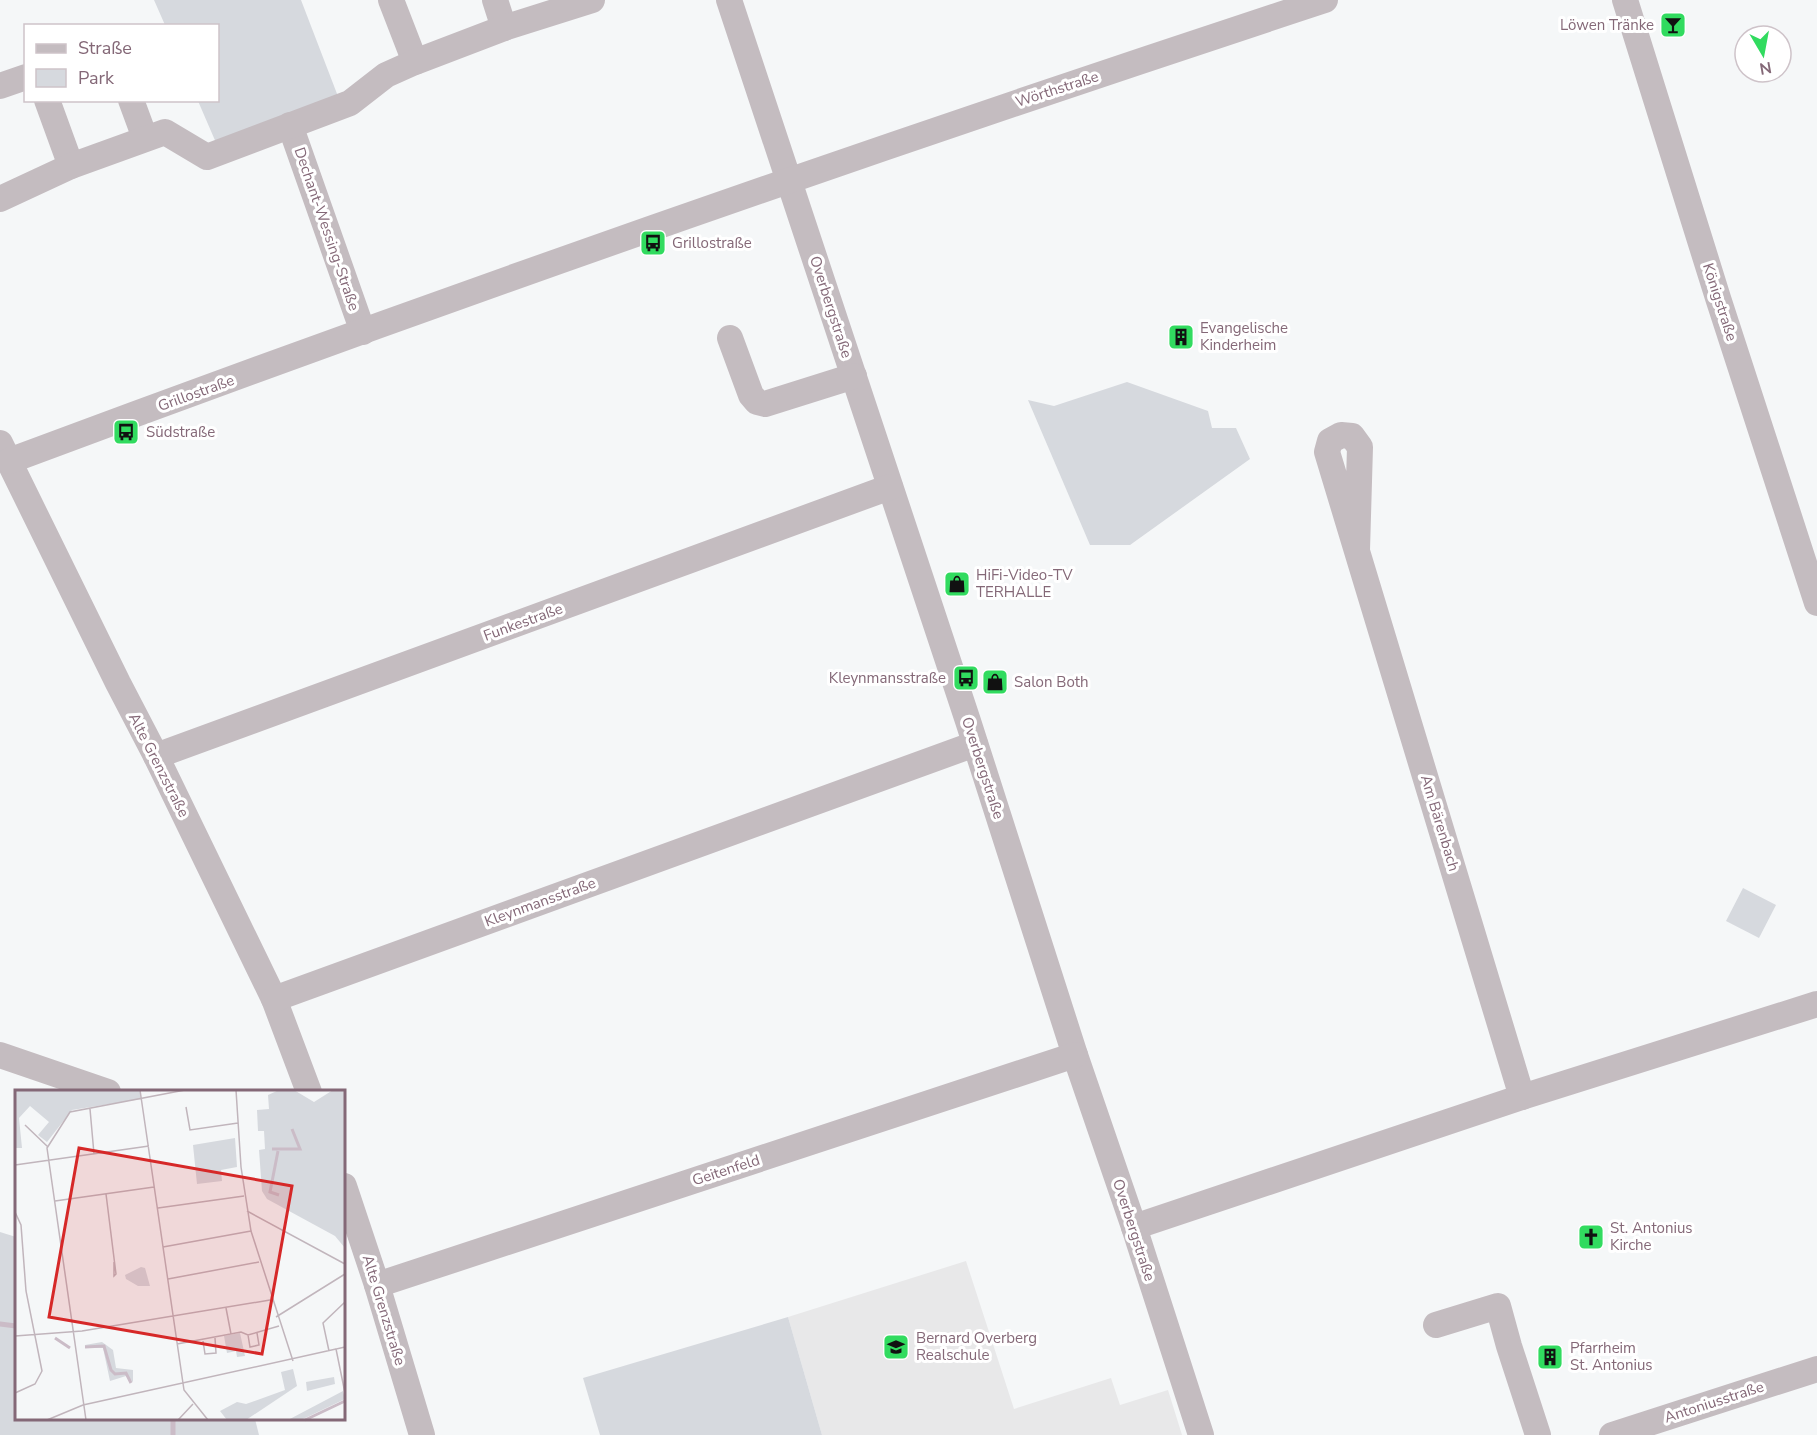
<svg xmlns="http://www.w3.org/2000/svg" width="1817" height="1435" viewBox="0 0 1817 1435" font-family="'Nunito Sans',sans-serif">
	<rect width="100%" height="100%" fill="#f5f7f8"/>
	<polygon fill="#e8e8e9" points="966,1261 1014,1409 1111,1378 1120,1405 1168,1390 1182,1435 822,1435 788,1317"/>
	<g fill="#d6d9de">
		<polygon points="154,0 301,0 339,99 217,145 198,101 218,100 218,26 165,25"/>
		<polygon points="1127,382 1208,411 1212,428 1236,428 1250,459 1130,545 1090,545 1028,400 1054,406"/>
		<polygon points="1743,888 1776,905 1759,938 1726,921"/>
		<polygon points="0,1232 16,1237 16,1418 255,1419 259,1435 0,1435"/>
		<polygon points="788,1317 822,1435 600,1435 583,1378"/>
	</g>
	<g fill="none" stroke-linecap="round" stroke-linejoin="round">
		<g stroke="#cbbcc7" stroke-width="5">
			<polyline points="0,1324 16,1326"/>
			<polyline points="173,1435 173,1418"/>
		</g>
		<g stroke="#c4bcc0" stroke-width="26">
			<polyline points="391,0 415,62"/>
			<polyline points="495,0 504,28"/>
			<polyline points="729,0 968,721 1075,1055 1134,1227 1201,1435"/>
			<polyline points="1625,0 1718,298 1817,603"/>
			<polyline points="0,86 26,77"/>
			<polyline points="47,100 71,166"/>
			<polyline points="131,100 145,138"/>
			<polyline points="290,125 363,332"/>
			<polyline points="0,199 71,166 165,132 207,157 350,103 386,75 415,62 504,28 592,0"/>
			<polyline points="730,338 751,395 757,402 765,404 854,376"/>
			<polyline points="0,443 118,683 156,756 274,999 309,1092"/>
			<path d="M9,461C445,298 884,145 1325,0"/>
			<polyline points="1357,550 1360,447 1352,436 1341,435 1330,441 1327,452 1522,1097"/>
			<polyline points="156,756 890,487"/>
			<polyline points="274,999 975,744"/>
			<polyline points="0,1055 108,1092"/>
			<polyline points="344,1186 377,1285 422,1435"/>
			<polyline points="1134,1227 1522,1097 1817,1004"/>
			<polyline points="377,1285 1075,1055"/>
			<polyline points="1436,1325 1498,1306 1509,1346 1538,1435"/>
			<polyline points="1612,1435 1817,1369"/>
		</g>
	</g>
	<defs>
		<symbol id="bar-square" viewBox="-11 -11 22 22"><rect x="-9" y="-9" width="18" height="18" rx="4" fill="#31db5f" stroke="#fff"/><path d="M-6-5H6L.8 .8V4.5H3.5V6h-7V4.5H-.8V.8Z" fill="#111"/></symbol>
		<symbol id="bus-square" viewBox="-11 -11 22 22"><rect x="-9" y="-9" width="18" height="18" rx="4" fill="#31db5f" stroke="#fff"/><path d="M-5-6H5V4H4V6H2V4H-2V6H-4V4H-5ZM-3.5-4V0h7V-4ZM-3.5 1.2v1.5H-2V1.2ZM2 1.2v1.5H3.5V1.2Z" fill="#111"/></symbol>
		<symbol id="building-square" viewBox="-11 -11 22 22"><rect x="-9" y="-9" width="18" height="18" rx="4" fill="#31db5f" stroke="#fff"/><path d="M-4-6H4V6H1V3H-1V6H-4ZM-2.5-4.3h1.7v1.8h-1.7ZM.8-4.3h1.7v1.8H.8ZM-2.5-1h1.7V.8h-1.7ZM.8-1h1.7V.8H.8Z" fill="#111"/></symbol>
		<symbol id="shop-square" viewBox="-11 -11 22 22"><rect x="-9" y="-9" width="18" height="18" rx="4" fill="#31db5f" stroke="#fff"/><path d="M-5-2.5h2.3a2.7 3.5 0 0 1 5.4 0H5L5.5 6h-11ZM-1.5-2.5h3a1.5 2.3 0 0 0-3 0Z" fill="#111"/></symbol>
		<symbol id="church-square" viewBox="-11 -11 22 22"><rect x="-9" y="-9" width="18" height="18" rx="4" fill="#31db5f" stroke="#fff"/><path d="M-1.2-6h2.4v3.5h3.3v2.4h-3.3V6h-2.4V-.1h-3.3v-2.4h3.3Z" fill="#111"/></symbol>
		<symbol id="school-square" viewBox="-11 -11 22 22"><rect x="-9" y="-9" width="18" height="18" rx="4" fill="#31db5f" stroke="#fff"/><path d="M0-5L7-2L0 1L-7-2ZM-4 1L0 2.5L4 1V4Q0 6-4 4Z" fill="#111"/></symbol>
	</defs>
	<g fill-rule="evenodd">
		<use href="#bar-square" x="1658" y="10" width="30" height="30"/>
		<use href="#bus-square" x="638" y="228" width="30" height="30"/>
		<use href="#building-square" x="1166" y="322" width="30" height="30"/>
		<use href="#bus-square" x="111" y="417" width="30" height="30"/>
		<use href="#shop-square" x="942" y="569" width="30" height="30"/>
		<use href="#bus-square" x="951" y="663" width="30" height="30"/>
		<use href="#shop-square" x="980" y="667" width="30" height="30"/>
		<use href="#church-square" x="1576" y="1222" width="30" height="30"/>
		<use href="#school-square" x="881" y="1332" width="30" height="30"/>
		<use href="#building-square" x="1535" y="1342" width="30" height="30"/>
	</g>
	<g text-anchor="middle" stroke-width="6" stroke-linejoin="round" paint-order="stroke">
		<g font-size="15" fill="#846877" stroke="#fff" text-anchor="start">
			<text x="1654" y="30" text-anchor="end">Löwen Tränke</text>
			<text x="672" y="248">Grillostraße</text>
			<text x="1200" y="333">Evangelische<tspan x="1200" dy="17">Kinderheim</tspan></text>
			<text x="146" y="437">Südstraße</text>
			<text x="976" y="580">HiFi-Video-TV<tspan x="976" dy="17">TERHALLE</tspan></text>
			<text x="946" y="683" text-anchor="end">Kleynmansstraße</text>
			<text x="1014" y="687">Salon Both</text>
			<text x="1610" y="1233">St. Antonius<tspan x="1610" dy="17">Kirche</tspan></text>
			<text x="916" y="1343">Bernard Overberg<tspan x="916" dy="17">Realschule</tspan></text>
			<text x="1570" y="1353">Pfarrheim<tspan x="1570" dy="17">St. Antonius</tspan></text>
		</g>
		<g font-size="15" fill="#846877" stroke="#fff">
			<text transform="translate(1057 89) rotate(-18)" y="5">Wörthstraße</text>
			<text transform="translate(327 229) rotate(71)" y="5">Dechant-Wessing-Straße</text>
			<text transform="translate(1720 302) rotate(72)" y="5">Königstraße</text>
			<text transform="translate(831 307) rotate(72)" y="5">Overbergstraße</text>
			<text transform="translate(196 393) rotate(-20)" y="5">Grillostraße</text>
			<text transform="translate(523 622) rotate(-20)" y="5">Funkestraße</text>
			<text transform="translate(159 765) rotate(63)" y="5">Alte Grenzstraße</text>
			<text transform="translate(983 768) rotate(72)" y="5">Overbergstraße</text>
			<text transform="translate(1440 823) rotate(73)" y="5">Am Bärenbach</text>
			<text transform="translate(540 902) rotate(-20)" y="5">Kleynmansstraße</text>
			<text transform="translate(726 1170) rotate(-18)" y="5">Geitenfeld</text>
			<text transform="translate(1134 1230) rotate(72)" y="5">Overbergstraße</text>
			<text transform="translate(384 1310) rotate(73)" y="5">Alte Grenzstraße</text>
			<text transform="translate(1714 1402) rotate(-18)" y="5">Antoniusstraße</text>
		</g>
	</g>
	<g transform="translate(15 1090)">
		<rect width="330" height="330" fill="#f5f7f8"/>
		<path d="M0,0H125L126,9L57,20L32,52L23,45L34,32L15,16L4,28L7,58H0ZM264,0H279L299,12L318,0H330V158L320,146L252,109L247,101L244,60L250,59L249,41H243L242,20L254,19L253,5ZM220,48L222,77L206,80L207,91L182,94L178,55ZM126,177L130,178L135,196H123L111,189L110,185ZM225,243L230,266L222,267L221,261L212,263L209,246ZM87,252L98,260L101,278L118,280V292L111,286L95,291L88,258H70V255ZM278,279L282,296L231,330H212L205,321L222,312L231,314L270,300L266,282ZM319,287L320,294L292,301L291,292ZM328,301L330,309L286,330H273Z" fill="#d6d9de"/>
		<path fill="none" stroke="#cbbcc7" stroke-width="3" d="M257,59H285L277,39M263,61L255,102L264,105M40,248L55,258M70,257L89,256L96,280L100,284L111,283L116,293M290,330L330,311"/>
		<path fill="none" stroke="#c1b5bc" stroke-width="1.5" d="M125,0L169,300L193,330M221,0L226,77L236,141L278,271M171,17L175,40L223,33M75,19L79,64M10,35L33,57M0,75L134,56M91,104L101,184L99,186V172M40,111L139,97M143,118L229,106M232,121L330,174M0,122L6,135L11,201L27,281L20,294L0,303M148,157L236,141M153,189L244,172M211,218L216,244M261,227L330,184M233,245L235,257L244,255L242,243M0,246L67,241L255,210M188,251L190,264L201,263L200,248M162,254L226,242L233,245L264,236M330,257L321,259L330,303M314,261L308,233L330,212M32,330L68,315L321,259M71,330L32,58L55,22L170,0M163,330L178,314"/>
		<path fill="#d62828" fill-opacity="0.15" stroke="#d62828" stroke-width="3" d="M64,58L277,96L247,264L34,227Z"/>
		<rect width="330" height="330" fill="none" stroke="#846877" stroke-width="3"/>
	</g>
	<rect x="24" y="24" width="195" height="78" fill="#ffffff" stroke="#cec3c9" stroke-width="1.5"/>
	<rect x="36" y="44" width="30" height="9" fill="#c4bcc0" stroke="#cec3c9" stroke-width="1.5"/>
	<text x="78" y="54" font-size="18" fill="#846877">Straße</text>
	<rect x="36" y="69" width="30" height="18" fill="#d6d9de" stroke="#cec3c9" stroke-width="1.5"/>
	<text x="78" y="84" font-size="18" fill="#846877">Park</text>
	<g transform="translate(1763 54) rotate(170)"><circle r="28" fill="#ffffff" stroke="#cec3c9" stroke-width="1.5"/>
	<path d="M0-4.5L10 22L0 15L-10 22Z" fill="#31db5f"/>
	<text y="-9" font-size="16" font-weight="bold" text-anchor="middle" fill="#846877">N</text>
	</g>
</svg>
